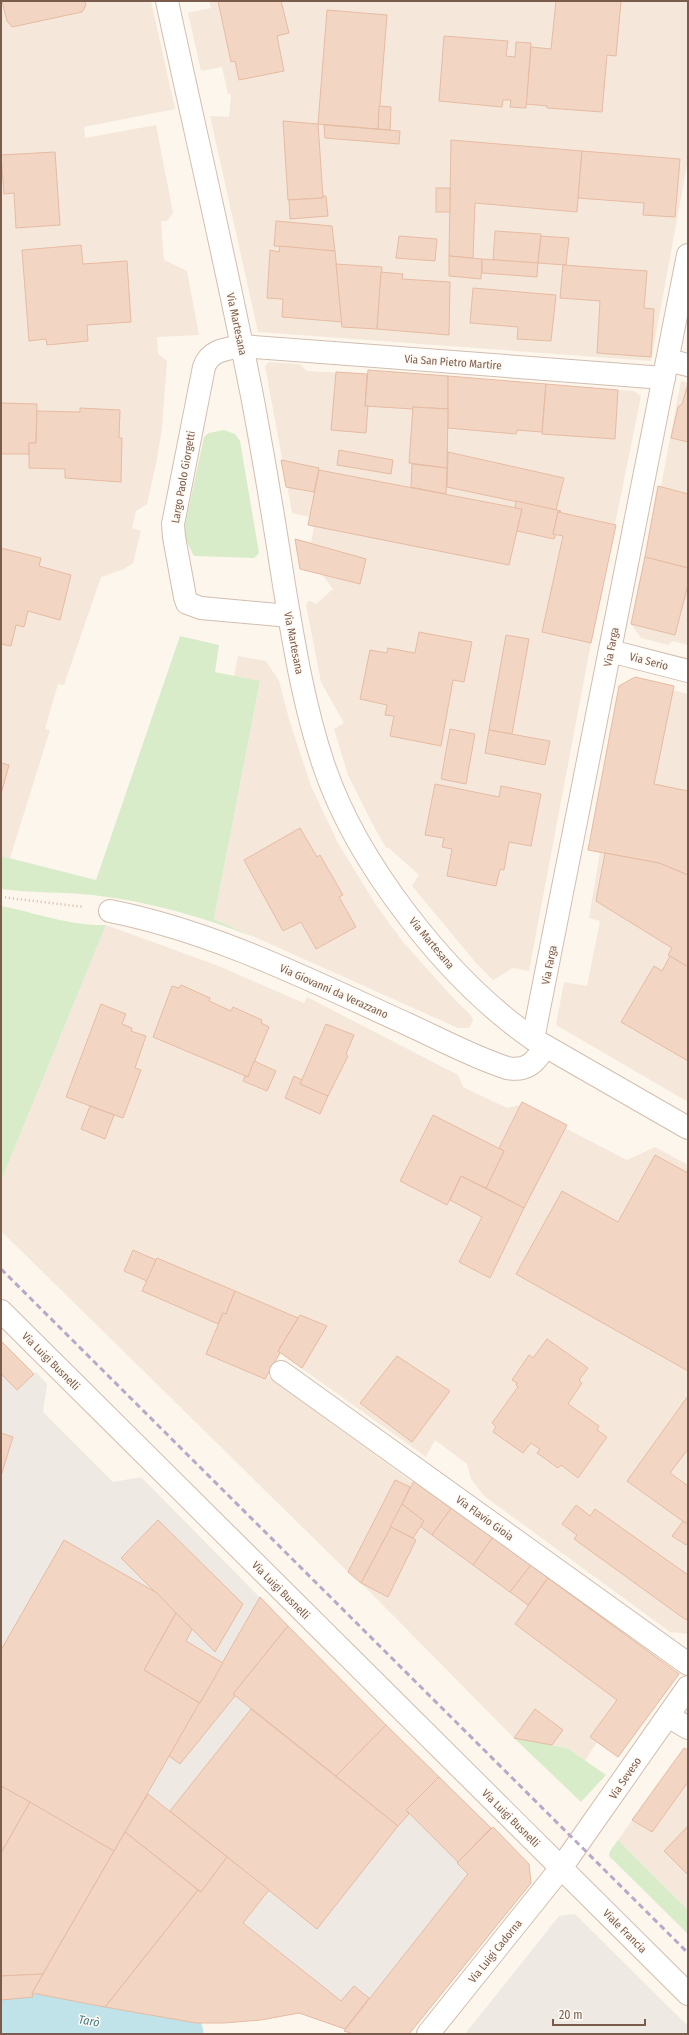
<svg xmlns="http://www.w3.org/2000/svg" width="689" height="2035" viewBox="0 0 689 2035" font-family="'Fira Sans Condensed',sans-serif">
	<rect width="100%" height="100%" fill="#fdf6ec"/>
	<g fill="#f5e8da">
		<polygon points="1,1 151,1 175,109 84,127 85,138 156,125 173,213 167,221 161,221 164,260 187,271 199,335 157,337 158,354 167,361 162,429 156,464 147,504 136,511 132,528 141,531 133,563 124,569 101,577 64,685 58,684 45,729 50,730 10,858 1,856"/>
		<polygon points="209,1 688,1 688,160 651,361 258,332 210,116 229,117 231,94 228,94 222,67 201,71 188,13 211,8"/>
		<polygon points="269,362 300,364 307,371 367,374 368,370 634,391 641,396 591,643 529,971 513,968 493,980 476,963 412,886 419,875 389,848 386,848 372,823 348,775 334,729 344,723 321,682 306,605 308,601 311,601 316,604 333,589 295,539 311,542 314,527 308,525 309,517 292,513 265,366"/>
		<polygon points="681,381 688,383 688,645 673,641 668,645 641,638 631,624 658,486 661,486"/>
		<polygon points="238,656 266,661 279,681 289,719 311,786 338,843 376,905 403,942 457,1002 471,1015 473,1020 469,1028 458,1028 214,919 260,682 234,676"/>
		<polygon points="673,690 688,694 688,1102 556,1025 564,982 587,986 600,921 589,918 600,852"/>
		<polygon points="106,925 216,965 304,1003 307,997 458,1075 463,1087 507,1108 520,1105 522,1102 567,1125 565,1128 627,1160 655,1147 688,1165 688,1634 670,1632 484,1496 471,1479 467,1464 435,1440 426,1457 280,1353 267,1376 412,1482 415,1479 679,1674 618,1757 597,1742 585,1761 567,1748 514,1738 361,1583 348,1572 1,1231 1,1181"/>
		<polygon points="684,1748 688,1750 688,1910 618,1840"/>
	</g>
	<g fill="#efe9e4">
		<polygon points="1,1341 34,1374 36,1372 47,1384 43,1412 113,1482 141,1477 386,1725 529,1864 531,1883 409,2034 354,2034 344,2031 345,2029 299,2013 261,2020 224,2023 196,2023 51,1998 33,1997 1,2000"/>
		<polygon points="575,1914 688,2026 688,2034 465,2034 559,1916"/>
	</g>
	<g fill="#d8ecc9">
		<polygon points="224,430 235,434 240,441 259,553 254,558 194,556 183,534 204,437 209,433"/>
		<path d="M180,636L219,645L215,672L260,681L214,919L254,937C202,917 148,901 92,895C62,892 31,893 1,889V856L96,880Z"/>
		<path d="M1,906C37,913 69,926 106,925L1,1181Z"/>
		<polygon points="514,1738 567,1748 606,1775 581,1802"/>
		<polygon points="618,1840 688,1910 688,1934 609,1856 610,1851"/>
	</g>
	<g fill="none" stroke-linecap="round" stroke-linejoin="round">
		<polyline stroke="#bfe3e8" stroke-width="55" points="1,2017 27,2013 58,2016 176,2034"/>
	</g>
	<g fill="#f3d5c3" stroke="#e6bba3">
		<polygon points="2,1 85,1 86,5 82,12 12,27 7,21"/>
		<polygon points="218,1 281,1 289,33 277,36 284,71 239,80 235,61 231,62"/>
		<polygon points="556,1 621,1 616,56 607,55 602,112 547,108 547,106 526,104 531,47 551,49"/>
		<polygon points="327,10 387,15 378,129 318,124"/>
		<polygon points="444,36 508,41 506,56 515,57 516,42 531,43 526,108 510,107 511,100 503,100 502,107 439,101"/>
		<polygon points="379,106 391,107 390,130 378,129"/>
		<polygon points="283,121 318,124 323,198 288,200"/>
		<polygon points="324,125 400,131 399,144 325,138"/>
		<polygon points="451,140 582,151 577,212 475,203 473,258 449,256"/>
		<polygon points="582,151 680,159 675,217 643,215 644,203 578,198"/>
		<polygon points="55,152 60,225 16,228 14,193 4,194 1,155"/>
		<rect x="436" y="188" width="14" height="24"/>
		<polygon points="323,196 326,196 328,216 290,219 289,200 323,198"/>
		<polygon points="276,221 332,226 335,251 274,246"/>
		<polygon points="495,231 541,234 538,263 493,260"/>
		<polygon points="399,236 437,239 435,261 396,258"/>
		<polygon points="541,236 569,238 566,265 538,263"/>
		<polygon points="81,245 83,264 127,261 131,322 87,325 88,341 47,345 46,339 29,341 22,250"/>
		<polygon points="280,246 335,251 342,322 282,317 283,299 267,298 270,250 279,252"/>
		<polygon points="449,256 482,259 481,279 449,276"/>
		<polygon points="482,259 538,263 537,277 482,273"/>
		<polygon points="336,264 382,267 377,329 342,327"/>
		<polygon points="563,265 647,271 644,308 654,309 651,357 597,353 600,301 560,298"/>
		<polygon points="381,272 403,274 402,279 450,282 449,335 377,329"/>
		<polygon points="473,288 556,295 551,341 517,339 518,327 470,323"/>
		<polygon points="368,370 448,376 448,409 413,407 413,409 365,406"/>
		<polygon points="336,372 367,374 365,406 368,406 366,433 331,430"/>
		<polygon points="448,376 546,384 542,432 517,430 516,434 448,428"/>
		<polygon points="546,384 618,390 615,439 542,434"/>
		<polygon points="687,387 688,387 688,442 671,438 678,407 682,404"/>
		<polygon points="1,403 37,404 36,443 29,443 29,454 1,454"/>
		<polygon points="413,407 448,409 447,468 409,463"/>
		<polygon points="80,408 120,410 119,438 122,438 121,482 65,478 65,469 29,468 29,443 36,443 37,411 80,412"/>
		<polygon points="339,450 393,460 391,474 337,465"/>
		<polygon points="448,452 564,478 556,510 447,487"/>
		<polygon points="281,460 319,468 314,492 286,487"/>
		<polygon points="412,464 447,468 446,494 411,487"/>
		<polygon points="319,470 522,509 509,565 308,525"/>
		<polygon points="658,486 688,494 688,568 645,557"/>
		<polygon points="516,501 561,511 558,512 553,534 556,534 554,539 517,531 522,509 515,508"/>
		<polygon points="558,512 616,525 591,643 542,632 563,536 553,534"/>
		<polygon points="295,539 366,559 360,584 300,569"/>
		<polygon points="1,548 41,558 39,566 71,575 60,620 28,611 24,627 16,625 11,646 1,644"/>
		<polygon points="645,557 688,568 688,585 675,635 631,624"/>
		<polygon points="419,632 472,642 464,682 453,680 441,746 390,736 394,716 385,715 387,705 360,699 370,650 387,653 388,648 415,653"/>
		<polygon points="506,635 529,639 512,734 489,730"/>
		<polygon points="635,677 674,686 654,784 688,791 688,875 659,863 588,850 619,686"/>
		<polygon points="450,729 475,734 466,784 441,779"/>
		<polygon points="489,730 550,741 545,765 485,753"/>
		<polygon points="1,763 9,765 1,794"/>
		<polygon points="435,784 499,797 501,786 541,794 531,846 509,842 504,870 500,869 496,886 447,876 452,849 442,847 444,838 425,835"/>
		<polygon points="300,828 317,857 320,855 343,895 339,897 356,927 316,949 301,922 283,931 244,860"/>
		<polygon points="605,853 659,863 688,875 688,967 668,955 672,948 596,901"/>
		<polygon points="670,956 688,967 688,1061 621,1022 654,966 662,971"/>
		<polygon points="181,985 210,998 209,1001 231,1011 233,1007 262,1020 261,1023 269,1027 248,1077 153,1037 172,986 179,988"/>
		<polygon points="101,1004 126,1014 122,1024 132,1028 131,1031 146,1036 135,1068 141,1070 123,1118 66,1097"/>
		<polygon points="326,1024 354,1035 346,1054 348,1056 328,1096 300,1084"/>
		<polygon points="254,1061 276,1071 267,1091 243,1081 245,1076 248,1077"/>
		<polygon points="294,1076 302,1080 300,1084 328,1096 320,1114 285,1098"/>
		<polygon points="522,1102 567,1125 524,1208 486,1188 504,1151 499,1148"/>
		<polygon points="90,1106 114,1115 105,1139 81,1129"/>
		<polygon points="433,1115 504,1151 486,1188 461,1176 447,1205 400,1181"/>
		<polygon points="655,1155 688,1173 688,1371 516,1274 562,1191 618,1222"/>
		<polygon points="461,1176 524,1208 490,1278 459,1262 482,1217 450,1200"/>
		<polygon points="133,1250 156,1260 147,1281 124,1271"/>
		<polygon points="157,1258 235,1291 226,1314 223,1313 218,1324 142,1291"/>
		<polygon points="235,1291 298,1318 278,1351 280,1353 265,1379 206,1354 223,1313 226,1314"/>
		<polygon points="300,1315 327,1326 302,1368 278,1351"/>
		<polygon points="547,1339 588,1368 579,1380 582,1383 568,1404 599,1426 597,1430 607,1437 578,1478 561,1465 558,1468 537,1453 540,1449 531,1443 523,1453 493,1432 496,1427 492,1423 518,1387 516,1385 517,1383 512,1380 529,1355 533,1358"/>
		<polygon points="1,1341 34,1374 17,1390 1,1374"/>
		<polygon points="397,1356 450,1391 412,1442 360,1403"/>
		<polygon points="688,1396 688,1449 670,1473 688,1486 688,1525 627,1481"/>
		<polygon points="1,1433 13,1437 1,1476"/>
		<polygon points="415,1479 452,1507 432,1535 420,1526 424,1521 402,1504"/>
		<polygon points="395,1480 410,1487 391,1527 361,1583 348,1572"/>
		<polygon points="402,1504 424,1521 413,1538 390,1527"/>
		<polygon points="576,1505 590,1516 595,1509 688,1575 688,1617 686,1620 574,1539 577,1535 562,1524"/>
		<polygon points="452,1507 493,1537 473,1565 432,1535"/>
		<polygon points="158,1520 243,1604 215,1652 121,1558"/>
		<polygon points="683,1521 688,1525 688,1542 686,1545 672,1536"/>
		<polygon points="391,1527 416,1540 388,1597 361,1583"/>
		<polygon points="493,1537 531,1565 510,1592 473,1565"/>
		<polygon points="64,1540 157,1593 176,1613 144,1670 200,1703 114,1851 1,1786 1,1650"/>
		<polygon points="531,1565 548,1578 528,1605 510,1592"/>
		<polygon points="548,1578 679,1674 618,1757 590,1737 617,1700 515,1624"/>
		<polygon points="260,1597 288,1626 233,1694 235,1696 180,1764 169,1756"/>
		<polygon points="176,1613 192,1629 186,1641 223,1663 200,1703 144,1670"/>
		<polygon points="288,1626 386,1725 336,1776 233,1694"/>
		<polygon points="251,1709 398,1826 317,1929 170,1811"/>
		<polygon points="535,1709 563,1730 552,1745 514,1738"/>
		<polygon points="386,1725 439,1777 406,1810 409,1814 398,1826 336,1776"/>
		<polygon points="684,1748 688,1750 688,1782 652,1832 632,1820"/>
		<polygon points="439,1777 491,1828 458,1862 406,1810"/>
		<polygon points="1,1786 30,1802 1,1853"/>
		<polygon points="148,1794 227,1857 201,1892 125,1832"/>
		<polygon points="30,1802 114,1851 43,1974 1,1976 1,1853"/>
		<polygon points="688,1826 688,1875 664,1851"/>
		<polygon points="493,1827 529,1864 531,1883 409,2034 354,2034 344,2031 468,1874 457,1863"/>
		<polygon points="125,1832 198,1890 105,2007 32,1993"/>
		<polygon points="227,1857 269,1890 243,1923 341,2001 354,1986 369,1998 345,2029 299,2013 261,2020 224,2023 196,2023 105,2007 198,1890 201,1892"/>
		<polygon points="43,1974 32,1993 33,1997 1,2000 1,1976"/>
	</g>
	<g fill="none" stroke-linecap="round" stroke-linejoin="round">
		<defs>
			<g id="minor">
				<path d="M167,1C196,136 228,271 254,406C265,466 275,526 284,585C294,645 304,706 323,763C356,863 447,979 533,1039L688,1128"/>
				<polyline points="668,360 688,365"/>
				<path d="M289,616L201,608L187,603L185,597L174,537L173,524L204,367C210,350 226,349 242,346L664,378"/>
				<polyline points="610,651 688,671"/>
				<path d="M110,911C215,932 310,980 407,1024C440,1039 473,1057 507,1068C527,1072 536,1062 545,1046"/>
				<polyline points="533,1039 688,255"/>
				<polyline points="1,1311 688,1994"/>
				<polyline points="281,1372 688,1664"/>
				<polyline points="668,1716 688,1728"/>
				<polyline points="428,2034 561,1868 688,1687"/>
			</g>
		</defs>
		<use href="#minor" stroke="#d1beb0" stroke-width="24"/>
		<polyline stroke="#d9b8a5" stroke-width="2.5" stroke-dasharray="1 3" stroke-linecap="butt" points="1,897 84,907"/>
		<use href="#minor" stroke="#fff" stroke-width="22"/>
		<polyline stroke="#b9a8c9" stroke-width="3" stroke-dasharray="6 4" stroke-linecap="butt" points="1,1269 688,1953"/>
	</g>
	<g text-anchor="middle" stroke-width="3" stroke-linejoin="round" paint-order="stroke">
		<g font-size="11" fill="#7a5c4d" stroke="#fffaf3">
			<text transform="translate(237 324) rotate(78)" y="4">Via Martesana</text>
			<text transform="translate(453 362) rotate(4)" y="4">Via San Pietro Martire</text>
			<text transform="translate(183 477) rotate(-80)" y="4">Largo Paolo Giorgetti</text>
			<text transform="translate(294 643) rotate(79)" y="4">Via Martesana</text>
			<text transform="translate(611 647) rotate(-79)" y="4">Via Farga</text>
			<text transform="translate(649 661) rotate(15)" y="4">Via Serio</text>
			<text transform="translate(432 943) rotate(50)" y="4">Via Martesana</text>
			<text transform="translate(549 965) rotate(-79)" y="4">Via Farga</text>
			<text transform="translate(334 991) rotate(24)" y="4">Via Giovanni da Verazzano</text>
			<text transform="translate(51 1361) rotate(45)" y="4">Via Luigi Busnelli</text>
			<text transform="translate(485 1518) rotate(36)" y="4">Via Flavio Gioia</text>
			<text transform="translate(281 1590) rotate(45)" y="4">Via Luigi Busnelli</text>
			<text transform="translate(625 1778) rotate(-56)" y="4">Via Seveso</text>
			<text transform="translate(511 1818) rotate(45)" y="4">Via Luigi Busnelli</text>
			<text transform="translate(625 1931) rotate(45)" y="4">Viale Francia</text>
			<text transform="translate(495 1951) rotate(-51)" y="4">Via Luigi Cadorna</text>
		</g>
		<g font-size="12" font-style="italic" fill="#437c86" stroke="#fffaf3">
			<text transform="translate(89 2021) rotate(9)" y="4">Tarò</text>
		</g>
	</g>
	<rect width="689" height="2035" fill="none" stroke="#7a5c4d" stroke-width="4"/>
	<path d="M553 2019v6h92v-6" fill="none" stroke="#7a5c4d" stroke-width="2"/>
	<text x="559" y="2019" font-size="12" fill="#7a5c4d" stroke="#fffaf3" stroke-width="3" paint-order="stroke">20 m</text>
</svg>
